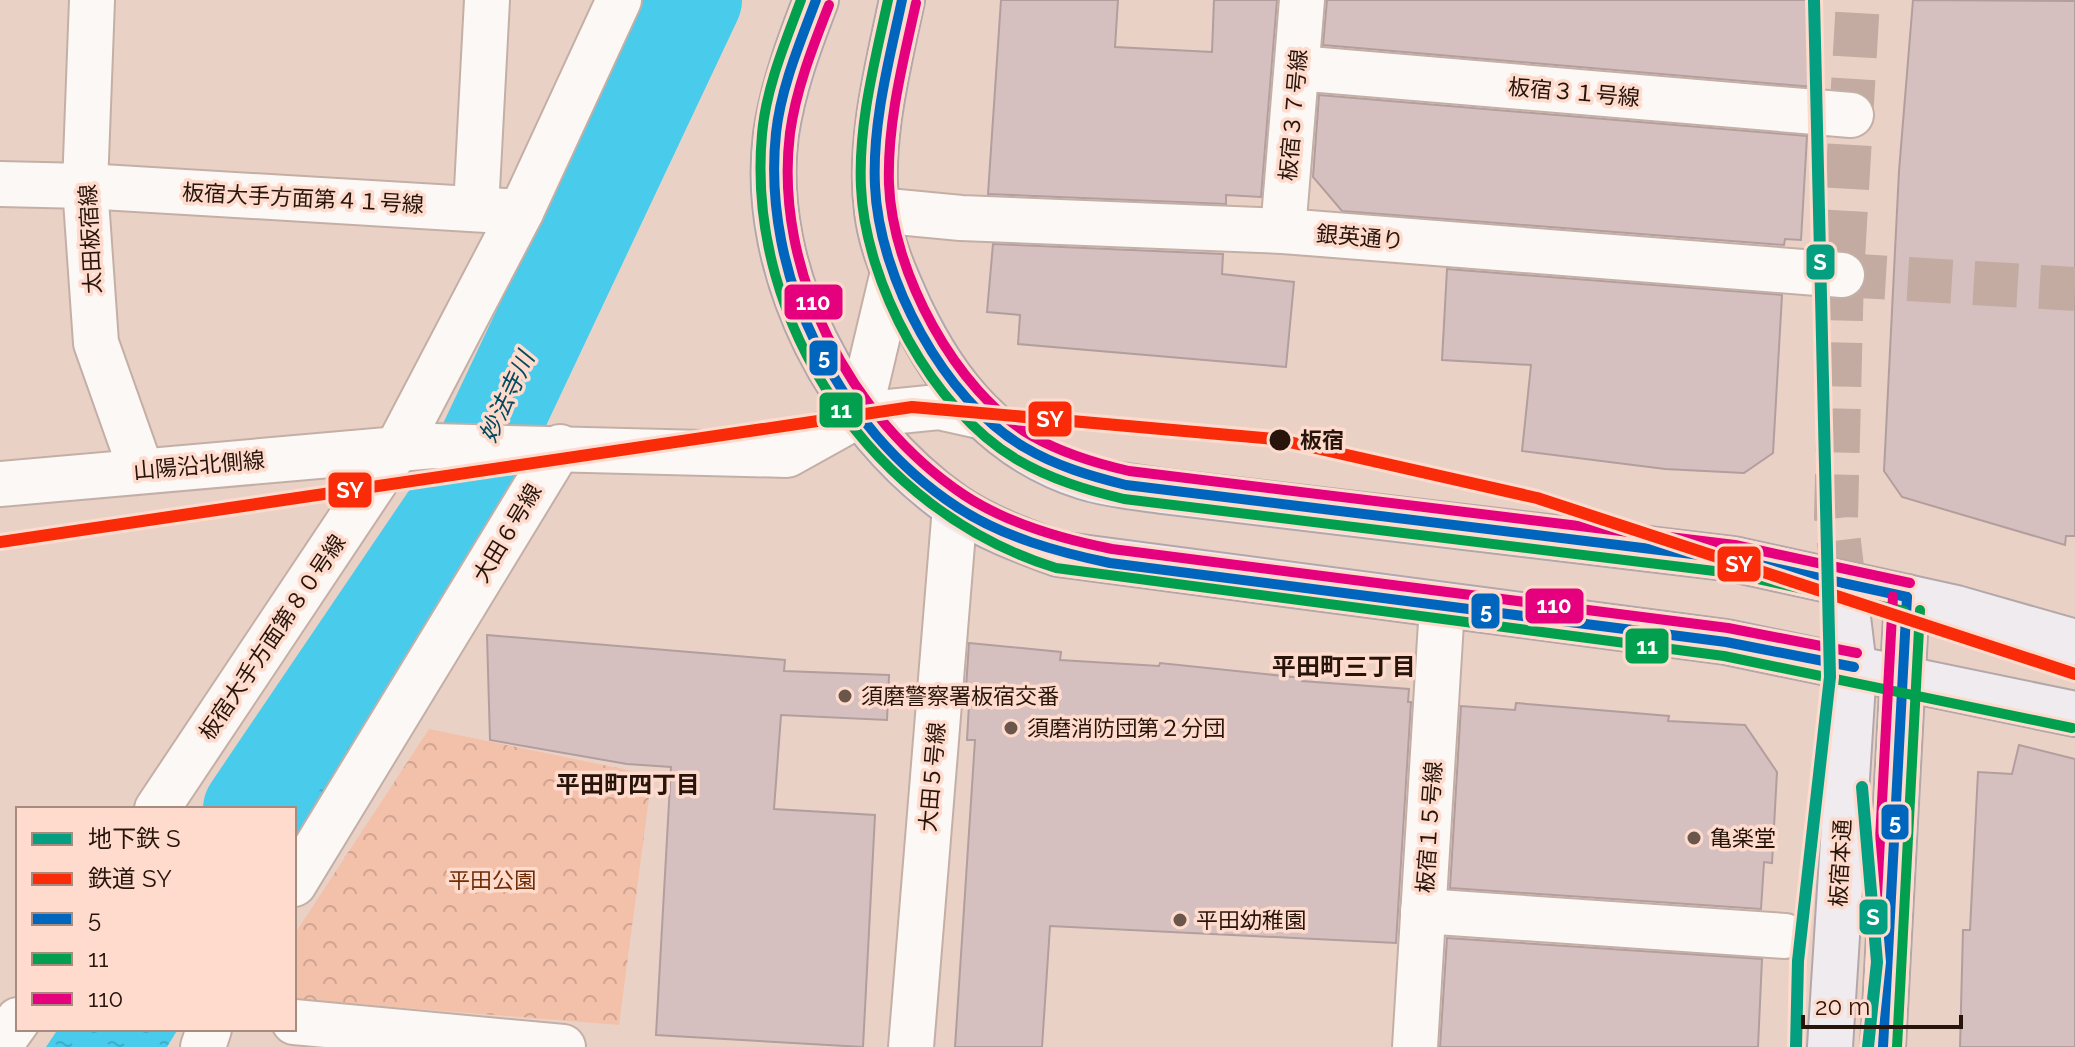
<svg xmlns="http://www.w3.org/2000/svg" width="2075" height="1047" viewBox="0 0 2075 1047" font-family="Raleway,'Noto Sans JP',sans-serif">
	<defs>
		<pattern id="forest-crowns" width="20" height="18" patternUnits="userSpaceOnUse" patternTransform="scale(2)"><rect width="20" height="18" fill="#f3c0a9"/><path d="M2 6a3 3 0 1 1 6 0M12 15a3 3 0 1 1 6 0" fill="none" stroke="#d0a490"/></pattern>
		<pattern id="water-ripples" width="26" height="14" patternUnits="userSpaceOnUse" patternTransform="scale(2)"><rect width="26" height="14" fill="#49cbeb"/><path d="M2 4q2-2 4 0t4 0M15 11q2-2 4 0t4 0" fill="none" stroke="#40adc8"/></pattern>
	</defs>
	<rect width="100%" height="100%" fill="#ead1c6"/>
	<polygon fill="url(#forest-crowns)" points="429,729 652,775 619,1025 294,999 294,935"/>
	<g fill="url(#water-ripples)">
		<polygon points="509,495 294,843 294,809 208,809 413,501"/>
		<polygon points="58,1029 178,1029 167,1047 46,1047"/>
	</g>
	<g fill="none" stroke-linecap="round" stroke-linejoin="round">
		<polyline stroke="#49cbeb" stroke-width="94" points="250,809 458,502 695,0"/>
	</g>
	<g fill="#d5c0bf" stroke="#b29e9e" stroke-width="2">
		<polygon points="1001,0 1118,0 1115,47 1212,52 1214,0 1277,0 1261,197 1226,195 1226,204 988,194"/>
		<polygon points="1327,0 1821,0 1813,87 1323,45"/>
		<polygon points="1913,0 2075,1 2075,536 2066,536 2065,545 1902,497 1884,471 1899,171"/>
		<polygon points="1319,95 1807,136 1801,240 1785,239 1784,245 1342,211 1313,177"/>
		<polygon points="993,244 1223,254 1222,274 1294,282 1286,367 1018,344 1020,315 987,312"/>
		<polygon points="1447,269 1782,295 1773,453 1744,473 1665,469 1522,451 1531,365 1442,360"/>
		<polygon points="487,635 785,660 784,671 889,675 887,720 781,715 774,809 875,815 863,1047 656,1035 671,767 627,764 490,740"/>
		<polygon points="969,643 1061,652 1060,660 1159,666 1160,663 1302,678 1302,681 1409,689 1408,702 1411,702 1396,943 1050,926 1042,1047 955,1047 975,740 967,740 969,704 965,703"/>
		<polygon points="1516,703 1669,716 1668,721 1745,725 1777,772 1772,863 1764,862 1761,909 1450,888 1461,706 1515,710"/>
		<polygon points="2019,745 2075,759 2075,1047 1960,1047 1963,930 1970,930 1978,772 2012,774"/>
		<polygon points="1447,938 1762,959 1758,1047 1440,1047"/>
	</g>
	<g fill="none" stroke-linecap="round" stroke-linejoin="round">
		<g stroke="#c3aba1" stroke-width="44" stroke-dasharray="44 22" stroke-linecap="butt">
			<polyline points="1842,275 2075,289"/>
			<polyline points="1844,584 1836,517 1842,275 1858,0"/>
		</g>
		<defs>
			<g id="minor">
				<polyline points="92,0 85,186 96,343 141,470"/>
				<polyline points="1297,68 1851,115"/>
				<polyline points="0,184 85,186 521,212"/>
				<polyline points="476,208 487,0"/>
				<polyline points="877,210 961,218 1283,231 1842,275"/>
				<polyline points="1283,231 1302,0"/>
				<polyline points="859,415 893,272"/>
				<polyline points="0,484 433,446 787,455 859,415 939,407 984,417"/>
				<polyline points="157,809 397,449 521,212 619,0"/>
				<polyline points="294,884 560,447"/>
				<polyline points="1423,911 1785,936"/>
				<polyline points="294,1022 563,1047"/>
				<polyline points="0,1045 18,1020"/>
				<polyline points="203,1047 209,1029"/>
				<polyline points="911,1047 955,507"/>
				<polyline points="1415,1047 1442,606"/>
			</g>
			<g id="major">
				<path d="M816,0C799,44 783,87 776,134C758,273 841,427 954,506C985,527 1023,541 1058,554L1726,642L2075,714"/>
				<path d="M902,0C888,67 868,142 877,211C881,246 896,278 910,309C947,387 999,450 1084,477C1109,485 1137,487 1162,491L1733,559L1956,608L2075,642"/>
				<polyline points="1830,1047 1854,667 1844,584"/>
				<polyline points="1883,1047 1907,597"/>
			</g>
		</defs>
		<use href="#minor" stroke="#c4afa6" stroke-width="48"/>
		<use href="#major" stroke="#b3a7a9" stroke-width="48"/>
		<use href="#minor" stroke="#fcf8f6" stroke-width="44"/>
		<use href="#major" stroke="#efebef" stroke-width="44"/>
		<defs>
			<g id="bus-1">
				<path d="M816,0C800,43 781,87 776,133C761,276 838,429 957,507C1003,537 1057,552 1110,563L1726,642L1854,667"/>
				<path d="M902,0C889,61 872,123 875,186C879,278 944,400 1024,447C1056,466 1090,476 1126,485L1733,559L1907,597"/>
				<polyline points="1883,1047 1907,597"/>
			</g>
			<g id="bus-2">
				<path d="M801,0C785,43 766,88 762,134C745,325 874,512 1056,568L1724,656L2072,728"/>
				<path d="M888,0C875,61 858,124 861,187C865,283 932,409 1016,459C1050,479 1086,490 1124,499L1731,573L1904,611"/>
				<polyline points="1897,1047 1920,610"/>
			</g>
			<g id="bus-3">
				<path d="M916,3C903,62 887,123 889,184C892,271 955,391 1032,436C1062,453 1094,463 1129,471L1735,545L1910,583"/>
				<path d="M829,5C813,46 796,89 790,133C773,271 850,419 964,495C1008,524 1061,539 1112,549L1728,628L1857,653"/>
				<polyline points="1869,1046 1893,596"/>
			</g>
		</defs>
		<use href="#bus-1" stroke="#fedbcc" stroke-width="16"/>
		<use href="#bus-2" stroke="#fedbcc" stroke-width="16"/>
		<use href="#bus-3" stroke="#fedbcc" stroke-width="16"/>
		<use href="#bus-1" stroke="#0065bd" stroke-width="10"/>
		<use href="#bus-2" stroke="#029f4e" stroke-width="10"/>
		<use href="#bus-3" stroke="#e5007d" stroke-width="10"/>
		<defs>
			<polyline id="rail-1" points="0,542 912,407 1276,439 1537,498 2075,674"/>
		</defs>
		<use href="#rail-1" stroke="#fedbcc" stroke-width="18"/>
		<use href="#rail-1" stroke="#fa2b08" stroke-width="12"/>
		<defs>
			<g id="metro-1">
				<polyline points="1862,787 1877,962 1868,1047"/>
				<polyline points="1796,1047 1798,961 1830,677 1814,0"/>
			</g>
		</defs>
		<use href="#metro-1" stroke="#fedbcc" stroke-width="18"/>
		<use href="#metro-1" stroke="#049f81" stroke-width="12"/>
	</g>
	<circle fill="#27140b" stroke="#fedbcc" stroke-width="3" cx="1280" cy="440" r="12"/>
	<g fill="#6b564c" stroke="#fedbcc" stroke-width="3">
		<circle cx="845" cy="696" r="8"/>
		<circle cx="1011" cy="728" r="8"/>
		<circle cx="1694" cy="838" r="8"/>
		<circle cx="1180" cy="920" r="8"/>
	</g>
	<g text-anchor="middle" stroke-width="7" stroke-linejoin="round" paint-order="stroke">
		<g font-size="22" fill="#27140b" stroke="#fedbcc">
			<text transform="translate(1574 92) rotate(5)" y="8">板宿３１号線</text>
			<text transform="translate(1293 115) rotate(-85)" y="8">板宿３７号線</text>
			<text transform="translate(303 198) rotate(3)" y="8">板宿大手方面第４１号線</text>
			<text transform="translate(1360 237) rotate(5)" y="8">銀英通り</text>
			<text transform="translate(90 239) rotate(-93)" y="8">太田板宿線</text>
			<text transform="translate(199 465) rotate(-5)" y="8">山陽沿北側線</text>
			<text transform="translate(507 533) rotate(-59)" y="8">大田６号線</text>
			<text transform="translate(272 637) rotate(-56)" y="8">板宿大手方面第８０号線</text>
			<text transform="translate(932 777) rotate(-85)" y="8">大田５号線</text>
			<text transform="translate(1429 827) rotate(-86)" y="8">板宿１５号線</text>
			<text transform="translate(1840 863) rotate(-87)" y="8">板宿本通</text>
		</g>
		<g font-size="22" font-weight="bold" fill="#27140b" stroke="#fedbcc" text-anchor="start">
			<text x="1300" y="448">板宿</text>
		</g>
		<g font-size="22" fill="#27140b" stroke="#fedbcc" text-anchor="start">
			<text x="861" y="704">須磨警察署板宿交番</text>
			<text x="1027" y="736">須磨消防団第２分団</text>
			<text x="1710" y="846">亀楽堂</text>
			<text x="1196" y="928">平田幼稚園</text>
		</g>
		<g font-size="22" fill="#702d05" stroke="#fedbcc">
			<text x="492" y="888">平田公園</text>
		</g>
		<g font-size="24" font-style="italic" fill="#034a5e" stroke="#fedbcc">
			<text transform="translate(507 397) rotate(-65)" y="8">妙法寺川</text>
		</g>
		<g font-size="24" font-weight="bold" fill="#27140b" stroke="#fedbcc">
			<text x="1344" y="675">平田町三丁目</text>
			<text x="628" y="793">平田町四丁目</text>
		</g>
	</g>
	<g stroke="#fedbcc" stroke-width="3">
		<rect x="1805" y="243" width="31" height="38" rx="8" fill="#049f81"/>
		<rect x="783" y="283" width="61" height="38" rx="8" fill="#e5007d"/>
		<rect x="808" y="339" width="31" height="38" rx="8" fill="#0065bd"/>
		<rect x="818" y="391" width="46" height="38" rx="8" fill="#029f4e"/>
		<rect x="1027" y="400" width="46" height="38" rx="8" fill="#fa2b08"/>
		<rect x="327" y="471" width="46" height="38" rx="8" fill="#fa2b08"/>
		<rect x="1716" y="545" width="46" height="38" rx="8" fill="#fa2b08"/>
		<rect x="1524" y="587" width="61" height="38" rx="8" fill="#e5007d"/>
		<rect x="1470" y="592" width="31" height="38" rx="8" fill="#0065bd"/>
		<rect x="1624" y="627" width="46" height="38" rx="8" fill="#029f4e"/>
		<rect x="1880" y="803" width="30" height="38" rx="8" fill="#0065bd"/>
		<rect x="1858" y="898" width="31" height="38" rx="8" fill="#049f81"/>
	</g>
	<g font-size="22" text-anchor="middle" font-weight="bold" fill="#fff">
		<text x="1820" y="270">S</text>
		<text x="813" y="310">110</text>
		<text x="824" y="365">5</text>
		<text x="841" y="418">11</text>
		<text x="1050" y="427">SY</text>
		<text x="350" y="498">SY</text>
		<text x="1739" y="572">SY</text>
		<text x="1554" y="613">110</text>
		<text x="1486" y="619">5</text>
		<text x="1647" y="654">11</text>
		<text x="1895" y="830">5</text>
		<text x="1873" y="925">S</text>
	</g>
	<rect x="16" y="807" width="280" height="224" fill="#fedbcc" stroke="#a88b7f" stroke-width="2"/>
	<rect x="32" y="833" width="40" height="12" fill="#049f81" stroke="#a88b7f" stroke-width="2"/>
	<text x="88" y="847" font-size="24" fill="#27140b">地下鉄 S</text>
	<rect x="32" y="873" width="40" height="12" fill="#fa2b08" stroke="#a88b7f" stroke-width="2"/>
	<text x="88" y="887" font-size="24" fill="#27140b">鉄道 SY</text>
	<rect x="32" y="913" width="40" height="12" fill="#0065bd" stroke="#a88b7f" stroke-width="2"/>
	<text x="88" y="927" font-size="24" fill="#27140b">5</text>
	<rect x="32" y="953" width="40" height="12" fill="#029f4e" stroke="#a88b7f" stroke-width="2"/>
	<text x="88" y="967" font-size="24" fill="#27140b">11</text>
	<rect x="32" y="993" width="40" height="12" fill="#e5007d" stroke="#a88b7f" stroke-width="2"/>
	<text x="88" y="1007" font-size="24" fill="#27140b">110</text>
	<path d="M1803 1015v12h158v-12" fill="none" stroke="#27140b" stroke-width="4"/>
	<text x="1815" y="1015" font-size="24" fill="#27140b" stroke="#fedbcc" stroke-width="6" paint-order="stroke">20 m</text>
</svg>
